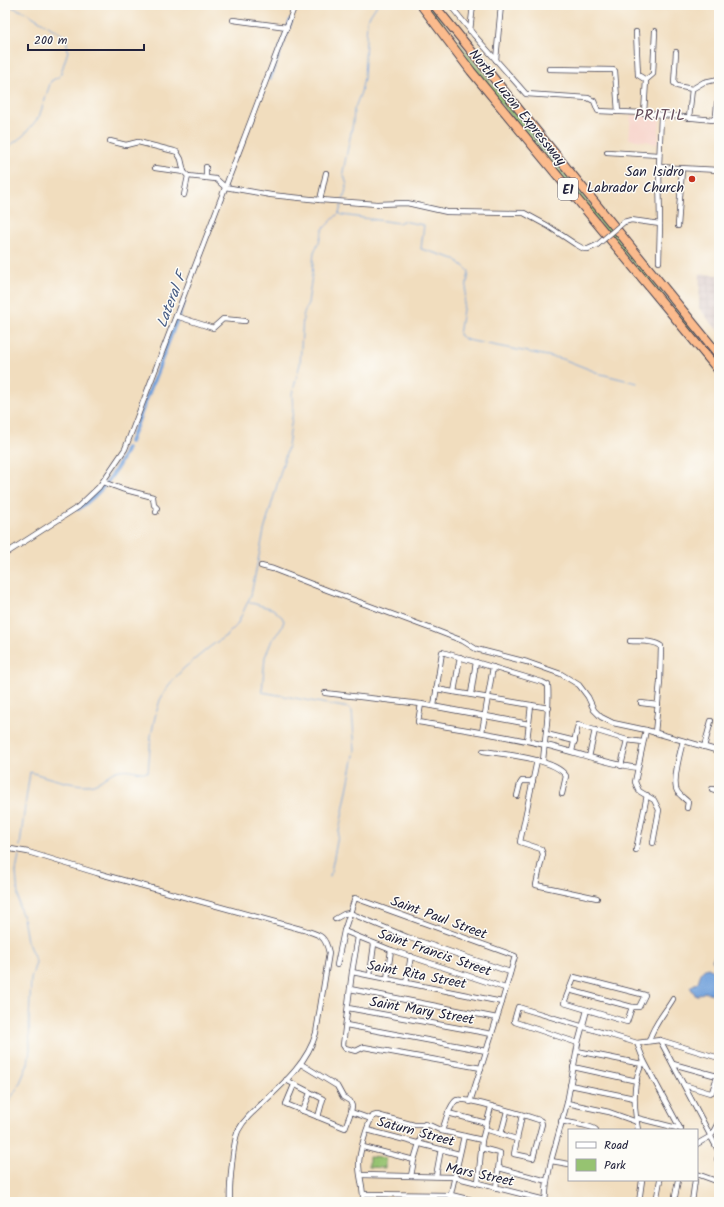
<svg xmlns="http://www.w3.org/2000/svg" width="724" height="1207" viewBox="0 0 724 1207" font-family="Kalam,sans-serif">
	<defs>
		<pattern id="industrial-grid" width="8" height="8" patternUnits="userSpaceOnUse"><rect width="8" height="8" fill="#d2bfc0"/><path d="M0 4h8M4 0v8" fill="none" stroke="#b4a4a6"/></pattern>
	</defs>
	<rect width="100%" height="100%" fill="#fdfcf7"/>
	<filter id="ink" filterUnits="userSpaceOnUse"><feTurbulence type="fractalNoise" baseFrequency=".025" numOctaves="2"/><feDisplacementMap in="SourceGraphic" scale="8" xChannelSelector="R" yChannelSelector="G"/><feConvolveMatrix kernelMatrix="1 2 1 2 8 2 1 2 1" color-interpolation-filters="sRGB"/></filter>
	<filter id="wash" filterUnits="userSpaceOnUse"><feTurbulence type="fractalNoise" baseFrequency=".012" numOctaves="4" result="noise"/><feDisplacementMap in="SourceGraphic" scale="16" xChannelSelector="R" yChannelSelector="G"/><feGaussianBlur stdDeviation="0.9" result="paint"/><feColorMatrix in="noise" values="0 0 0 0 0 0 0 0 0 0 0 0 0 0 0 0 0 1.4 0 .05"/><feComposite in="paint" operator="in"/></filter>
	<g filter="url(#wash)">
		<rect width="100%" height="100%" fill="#f1ddbe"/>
		<polygon fill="#f7d1c8" points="631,115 660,117 658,144 651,143 651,142 629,139"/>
		<polygon fill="url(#industrial-grid)" points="700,274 719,275 719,332 699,308"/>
		<g fill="#96c371" stroke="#5c7256">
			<polygon points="423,5 429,5 506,102 719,361 719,369 502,105"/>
			<polygon points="369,1157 385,1158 385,1168 369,1167"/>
		</g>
		<g fill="#71a1db" stroke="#4a628b">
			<path d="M719,941V964H715L712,960L716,953C716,949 712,944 719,941Z"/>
			<path d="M708,968L719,974V992L712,994L705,992L696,996L690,987L698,982C700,976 701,969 708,968Z"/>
		</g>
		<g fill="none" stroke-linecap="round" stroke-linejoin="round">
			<g stroke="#71a1db" stroke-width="1">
				<polyline points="5,152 11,145 24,135 39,117 51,81 60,76 68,51 66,37 27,13 12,7 11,5"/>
				<polyline points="343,201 347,185 343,172 353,123 354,110 361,92 364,78 367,20 377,5"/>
				<polyline points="339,213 342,215 399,223 402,221 424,225 421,249 455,259 469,271 459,335 467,340 563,359 601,374 637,383"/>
				<polyline points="248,602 273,609 282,617 284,621 281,629 272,640 265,657 262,692 349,708 352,711 355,750 330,877"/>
				<path d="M20,846L24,813L30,772C44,776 83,790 96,783C104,780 111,771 120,770C129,768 138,773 148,772L151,736L155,717L160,700L168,686L183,669L211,646L227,635L237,625L251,595L264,531L288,446L293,411L292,394L300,364L303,316L308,303L312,275L314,252L319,242L323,229L339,213L342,204"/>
				<polyline points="5,1108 19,1085 28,1064 30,1049 29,1021 31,979 36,962 27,941 23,917 19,907 16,872 19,855"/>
			</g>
			<g stroke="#71a1db" stroke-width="4">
				<polyline points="270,78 291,20"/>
				<polyline points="130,442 184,301"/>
				<path d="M78,509C100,494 117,472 127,448"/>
			</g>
		</g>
	</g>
	<g filter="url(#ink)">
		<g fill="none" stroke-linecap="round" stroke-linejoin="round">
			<defs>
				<g id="street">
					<polyline points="450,5 474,35 526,94 588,98 594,101 598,111 644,113 713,120 716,116 717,103 719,103"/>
					<polyline points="233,20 287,27"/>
					<polyline points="470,31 473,5"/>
					<polyline points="636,32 638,75 646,80"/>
					<polyline points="676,52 674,83 677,86 692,89"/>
					<polyline points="496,60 501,5"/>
					<polyline points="549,69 613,70 615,71 618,112"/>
					<polyline points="644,113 646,80 653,74 655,31"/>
					<polyline points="689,118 692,89 704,82 719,79"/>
					<polyline points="110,141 126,145 138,142 174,151 177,152 181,159 184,172 188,176 216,179 225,187 271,195 320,200 377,204 407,203 447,212 524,213 548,226 575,244 584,249 588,249 597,245"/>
					<polyline points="607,152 659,155"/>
					<polyline points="659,167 719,170"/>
					<polyline points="155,168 184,172"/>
					<polyline points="206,178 206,167"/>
					<polyline points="184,195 188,176"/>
					<polyline points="320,200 326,173"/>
					<polyline points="624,222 631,220 660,224"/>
					<polyline points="678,226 682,169"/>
					<polyline points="659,262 660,224 659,167 661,115"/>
					<polyline points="176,316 213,328 223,319 245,321"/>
					<polyline points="103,482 122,489 153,497 154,505 157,508 156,512"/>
					<polyline points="5,554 78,507 99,487 125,449 295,5"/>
					<polyline points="261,566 273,569 327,590 432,629 463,641 476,649 527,662 561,674 579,685 588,697 594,710 601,717 613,723 646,730 719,751"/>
					<path d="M630,641C639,642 654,640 661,646L660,682L655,733"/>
					<polyline points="436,689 549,708"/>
					<polyline points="454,692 460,657"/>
					<polyline points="325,693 421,704 529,724"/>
					<polyline points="471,694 476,662"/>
					<polyline points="641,703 658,705"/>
					<path d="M421,704L418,722C460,729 503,735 545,745C576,752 606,764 638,768"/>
					<path d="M434,706L442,652L542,682L548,685C550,711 545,736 543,761"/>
					<polyline points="646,730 635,782 639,791 654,800 659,810 653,843"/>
					<polyline points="482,732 493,667"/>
					<polyline points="546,734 575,741"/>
					<polyline points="527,741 531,705"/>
					<path d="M683,741C680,753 672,781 677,791C680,796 684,798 688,802L687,808"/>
					<polyline points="704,747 711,721"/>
					<path d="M483,751C503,754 556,759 566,776L562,794"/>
					<polyline points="572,751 578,725 627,740 643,742"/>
					<polyline points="589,757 595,730"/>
					<polyline points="537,760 520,842 541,849 543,854 536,885 597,898"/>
					<polyline points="621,766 627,740"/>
					<polyline points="712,789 719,791"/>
					<polyline points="517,796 520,784 522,781 533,781"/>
					<path d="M5,848L28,852L97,873L304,930C320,935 325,935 329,953L316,1033C306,1068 274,1091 249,1116C245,1120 241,1125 238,1131C233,1142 229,1189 230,1202"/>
					<polyline points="636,850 647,795"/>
					<polyline points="335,919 344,914 350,913 407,937 510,972"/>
					<polyline points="344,931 391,950 505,988"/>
					<polyline points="358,937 352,972 343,1045 345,1048 356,1051 364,1047 481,1068"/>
					<polyline points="337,965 344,931 355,898 515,956 502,1002 470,1102"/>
					<polyline points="352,972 502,1002"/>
					<polyline points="370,975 374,944"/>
					<polygon points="574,977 645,995 639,1007 632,1007 627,1022 564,1003"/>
					<polyline points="387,979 391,950"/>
					<polyline points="406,983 411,956"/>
					<polyline points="350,989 497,1018"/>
					<polyline points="569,990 632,1007"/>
					<polyline points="348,1008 492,1034"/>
					<polyline points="346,1025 486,1051"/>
					<polyline points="660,1040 719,1152"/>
					<path d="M649,1041C653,1025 665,1013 673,999"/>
					<polyline points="578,1043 515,1022 514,1021 518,1007 637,1043 660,1040 719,1058"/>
					<polyline points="637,1043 644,1061 681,1130"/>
					<polyline points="577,1051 642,1064"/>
					<polyline points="673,1064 717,1076"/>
					<polyline points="573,1067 637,1081"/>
					<polyline points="286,1080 323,1099 318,1117"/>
					<polyline points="294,1085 286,1104 345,1128 351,1112 352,1106 350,1101 343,1097 337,1086 301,1064"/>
					<polyline points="570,1085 634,1098"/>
					<polyline points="684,1085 710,1093 712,1092 719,1071"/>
					<polyline points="567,1103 609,1112 637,1122"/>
					<polyline points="303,1111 310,1093"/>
					<polyline points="351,1112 371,1119"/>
					<path d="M448,1113C450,1110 453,1101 457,1100C465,1097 527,1116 539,1120L541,1121L542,1124L533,1158L514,1154L522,1115"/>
					<polyline points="637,1118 681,1129"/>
					<path d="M561,1121C569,1123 591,1125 596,1130"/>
					<polyline points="485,1129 516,1139"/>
					<polyline points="367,1130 459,1154"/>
					<path d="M638,1130C634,1109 631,1080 644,1061"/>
					<polyline points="442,1131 448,1113 486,1123"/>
					<polyline points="501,1134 507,1111"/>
					<polyline points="711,1136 719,1121"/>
					<polyline points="697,1144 711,1136"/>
					<polyline points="363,1147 414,1160"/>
					<polyline points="481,1148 500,1153 496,1188"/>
					<polyline points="719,1155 717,1159 719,1162"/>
					<polyline points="551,1161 569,1164"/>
					<polyline points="499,1168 547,1181"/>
					<polyline points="697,1174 719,1182"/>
					<polyline points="361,1175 454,1177 545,1200"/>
					<polyline points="411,1176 414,1160 425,1124"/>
					<polyline points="436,1176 441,1149"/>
					<polyline points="478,1183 482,1140 491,1107"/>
					<polyline points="364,1194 451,1195 480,1202"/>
					<path d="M363,1202C364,1189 359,1177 359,1164C359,1154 367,1124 373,1116L377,1115L414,1125H429L442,1131L482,1140"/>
					<polyline points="449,1202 464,1136"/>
					<polyline points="545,1202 547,1181 551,1161 567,1103 578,1043 587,1010"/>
					<polyline points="639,1202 642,1180"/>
					<polyline points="656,1202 660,1180"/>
					<polyline points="674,1202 678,1180"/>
					<polyline points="692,1202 695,1180"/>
				</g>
				<g id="highway">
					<polyline points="421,5 471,71 719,371"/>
					<polyline points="434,5 719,355"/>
				</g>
			</defs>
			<use href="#street" stroke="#413e4f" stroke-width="6"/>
			<use href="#highway" stroke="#413e4f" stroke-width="10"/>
			<use href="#street" stroke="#fff" stroke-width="4.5"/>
			<use href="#highway" stroke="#fbbb8d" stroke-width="8"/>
			<defs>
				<polyline id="street-bridge" points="597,245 624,222"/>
			</defs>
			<use href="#street-bridge" stroke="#413e4f" stroke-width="6" stroke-linecap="butt"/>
			<use href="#street-bridge" stroke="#fff" stroke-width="4.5"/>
		</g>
	</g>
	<circle fill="#c8321e" stroke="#fdfcf7" stroke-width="1.5" cx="692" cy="179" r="4"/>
	<g text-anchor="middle" stroke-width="3" stroke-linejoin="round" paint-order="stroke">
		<rect fill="#fdfcf7" stroke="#646373" stroke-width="1" x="558" y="178" width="20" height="22" rx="3"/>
		<g font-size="13" font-weight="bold" fill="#22223b">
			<text x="568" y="194">E1</text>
		</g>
		<g font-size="14" fill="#22223b" stroke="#fdfcf7">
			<text transform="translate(518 107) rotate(51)" y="5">North Luzon Expressway</text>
			<text transform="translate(439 917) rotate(20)" y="5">Saint Paul Street</text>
			<text transform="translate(435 952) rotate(19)" y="5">Saint Francis Street</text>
			<text transform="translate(417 974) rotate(11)" y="5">Saint Rita Street</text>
			<text transform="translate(422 1010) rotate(10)" y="5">Saint Mary Street</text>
			<text transform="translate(416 1131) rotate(15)" y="5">Saturn Street</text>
			<text transform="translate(480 1174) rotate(12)" y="5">Mars Street</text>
		</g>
		<g font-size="14" fill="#22223b" stroke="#fdfcf7" text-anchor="end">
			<text x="684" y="176">San Isidro<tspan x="684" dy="16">Labrador Church</tspan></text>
		</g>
		<g font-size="15" font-style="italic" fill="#465b83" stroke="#fdfcf7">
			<text transform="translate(171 300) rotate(-69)" y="5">Lateral F</text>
		</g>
		<g font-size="16" letter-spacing="1" fill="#674f5e" stroke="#fdfcf7">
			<text x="660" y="120">PRITIL</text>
		</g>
	</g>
	<rect width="724" height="1207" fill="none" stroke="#fdfcf7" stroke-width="20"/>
	<rect x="568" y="1129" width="130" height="52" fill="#fdfcf7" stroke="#a5a5ac"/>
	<rect x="576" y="1142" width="20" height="6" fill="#ffffff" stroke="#a5a5ac"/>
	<text x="604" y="1149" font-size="12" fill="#22223b">Road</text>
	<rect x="576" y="1159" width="20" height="12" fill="#96c371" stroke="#a5a5ac"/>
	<text x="604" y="1169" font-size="12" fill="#22223b">Park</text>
	<path d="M28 44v6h116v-6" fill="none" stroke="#22223b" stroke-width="2"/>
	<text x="34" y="44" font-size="12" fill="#22223b" stroke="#fdfcf7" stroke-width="3" paint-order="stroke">200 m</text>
</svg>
